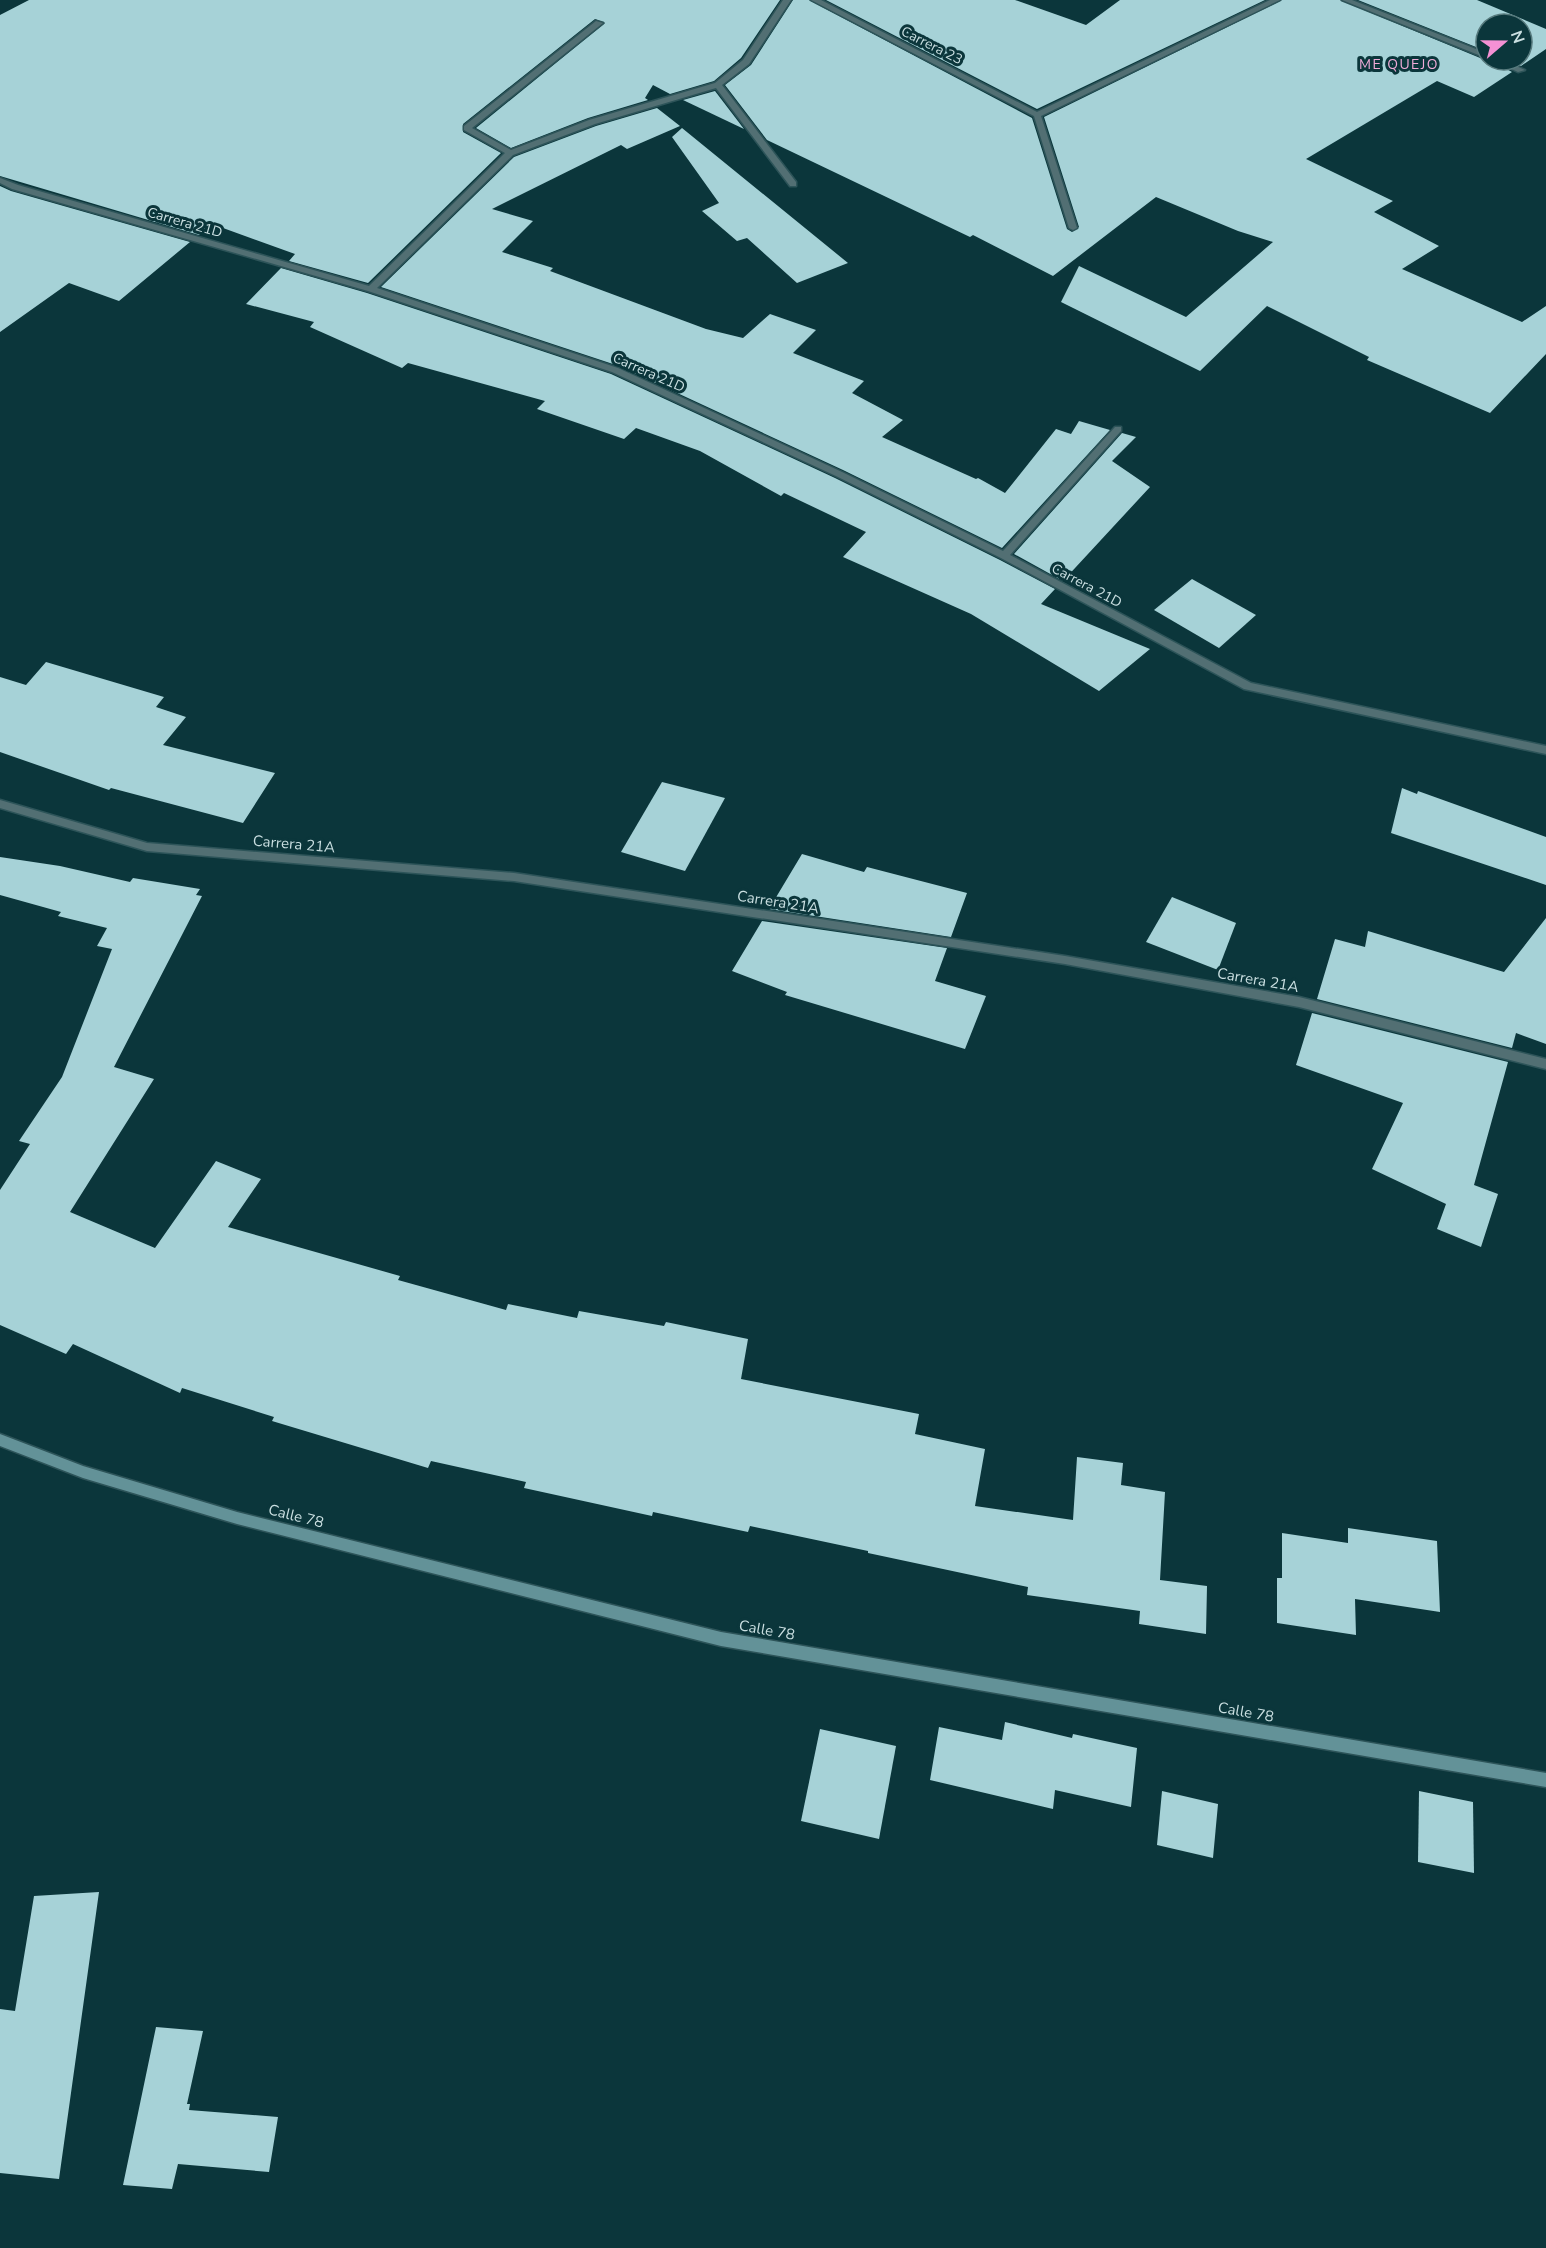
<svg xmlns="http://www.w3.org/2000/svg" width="1546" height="2248" viewBox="0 0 1546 2248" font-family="'Nunito Sans',sans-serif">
	<rect width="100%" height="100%" fill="#0b363b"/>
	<g fill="#a6d2d7">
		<polygon points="29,0 780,0 741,58 714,81 670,94 653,85 645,98 648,100 588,118 511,148 476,128 605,23 595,19 463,124 463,132 501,153 368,283 289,261 295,254 212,224 199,235 0,176 0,15"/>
		<polygon points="793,0 809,0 1032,118 1067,229 1072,232 1079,227 1044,117 1282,0 1340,0 1485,60 1490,60 1512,72 1474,97 1437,81 1306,159 1393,201 1374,212 1439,246 1402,269 1522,322 1546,306 1546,354 1490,413 1367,360 1369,357 1267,306 1200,371 1061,302 1079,266 1186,317 1273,242 1238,231 1156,197 1053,276 973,235 970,237 767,140 725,85 751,65"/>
		<polygon points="826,0 1015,0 1086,25 1120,0 1265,0 1037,109"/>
		<polygon points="1358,0 1477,0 1546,29 1546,49 1521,66 1508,60 1522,60 1522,24 1486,24 1486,51"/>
		<polygon points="715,91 744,129 683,100"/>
		<polygon points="657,108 680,126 627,149 621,145 492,209 533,221 502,252 553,268 550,271 706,329 743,338 770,314 816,330 793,353 864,381 852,393 903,420 882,437 976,479 978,478 1005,493 1056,429 1071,434 1079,421 1110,430 1002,548 843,470 619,366 381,287 514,157 596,126"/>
		<polygon points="682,128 848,263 797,283 747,238 737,241 702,211 719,203 672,137"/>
		<polygon points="0,186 11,191 190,242 119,301 69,283 0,332"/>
		<polygon points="281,268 367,293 611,374 835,478 1000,560 1055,589 1041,604 1150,649 1099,691 971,614 843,557 866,532 784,493 781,496 700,451 636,428 624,439 537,409 545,401 408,363 402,368 310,327 314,322 246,304"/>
		<polygon points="1122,433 1136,437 1112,461 1150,487 1063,581 1014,554"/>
		<polygon points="1192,579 1256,615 1219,648 1154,610"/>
		<polygon points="46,662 164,697 156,707 186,717 163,745 275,773 243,823 111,788 109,790 0,752 0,677 26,685"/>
		<polygon points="662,782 725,798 685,871 621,852"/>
		<polygon points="1402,788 1417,794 1418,791 1546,837 1546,885 1391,833"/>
		<polygon points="802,854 864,872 867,867 967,893 951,937 769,909"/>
		<polygon points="0,857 60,866 130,882 133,878 200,889 196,895 202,896 114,1067 154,1079 70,1212 155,1248 216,1161 261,1179 228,1227 400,1276 398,1280 506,1310 508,1304 577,1318 579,1311 664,1326 666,1322 748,1339 741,1379 919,1414 915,1434 985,1449 975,1506 1073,1520 1077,1457 1123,1463 1121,1485 1165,1492 1160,1580 1207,1586 1206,1634 1139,1624 1140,1611 1027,1595 1028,1587 868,1553 868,1551 750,1526 748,1532 653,1512 652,1516 524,1488 526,1482 431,1461 428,1468 272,1421 274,1417 182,1388 180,1393 73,1344 66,1354 0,1325 0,1190 30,1144 19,1141 62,1077 112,949 97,946 107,928 58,916 61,912 0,895"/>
		<polygon points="1172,897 1236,923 1218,970 1146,942"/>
		<polygon points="1546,918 1546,1044 1516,1033 1512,1048 1317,999 1335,939 1365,947 1368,931 1504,972"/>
		<polygon points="762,921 947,948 935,981 986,996 965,1049 785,995 787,992 732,971"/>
		<polygon points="1312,1013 1508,1062 1474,1185 1498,1194 1481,1247 1437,1229 1446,1204 1372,1169 1403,1103 1296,1065"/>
		<polygon points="1348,1528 1437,1541 1440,1612 1355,1599 1356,1635 1277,1623 1277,1578 1282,1578 1282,1533 1348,1543"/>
		<polygon points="1005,1722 1072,1738 1073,1734 1137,1748 1131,1807 1055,1790 1053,1809 930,1780 939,1727 1002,1740"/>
		<polygon points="820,1729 896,1746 879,1839 801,1821"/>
		<polygon points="1162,1791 1218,1804 1213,1858 1157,1845"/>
		<polygon points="1419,1791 1473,1802 1474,1873 1418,1862"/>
		<polygon points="99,1892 59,2179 0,2173 0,2009 15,2011 34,1896"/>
		<polygon points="156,2027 203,2031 187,2104 190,2104 189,2110 278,2117 269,2172 178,2164 172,2189 123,2185"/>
	</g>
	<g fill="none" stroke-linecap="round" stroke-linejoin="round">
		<defs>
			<g id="street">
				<polygon points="783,0 791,0 749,64 722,85 796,182 796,186 790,186 716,88 595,124 513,155 377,288 618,368 842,472 1003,551 1115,427 1121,427 1121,431 1010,555 1251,683 1546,746 1546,754 1244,689 1001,558 836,476 612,372 368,291 12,189 0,183 0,178 18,185 369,286 505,153 464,130 464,126 596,21 603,23 472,128 511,150 589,120 715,83 743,60"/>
				<polygon points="811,0 821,0 1037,112 1270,0 1280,0 1041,116 1077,228 1073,230 1069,228 1034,116"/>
				<polygon points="1342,0 1352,0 1486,53 1486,58"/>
				<polygon points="1492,60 1503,60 1525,70 1518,72"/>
				<polygon points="0,800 147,843 514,873 1065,956 1299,997 1546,1059 1546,1069 1299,1007 1065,964 514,881 147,851 0,808"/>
			</g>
			<polygon id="secondary" points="0,1434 83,1466 237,1512 721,1632 1546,1773 1546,1787 721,1646 237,1524 83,1478 0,1446"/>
		</defs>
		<use href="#street" stroke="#2d5459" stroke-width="3"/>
		<use href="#secondary" stroke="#2d5459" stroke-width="3"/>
		<use href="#street" fill="#526f73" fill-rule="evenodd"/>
		<use href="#secondary" fill="#639298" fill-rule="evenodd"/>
	</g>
	<g text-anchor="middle" stroke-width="6" stroke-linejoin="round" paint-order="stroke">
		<g font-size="14" fill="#cadfe1" stroke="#0b363b">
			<text transform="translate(932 45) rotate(27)" y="5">Carrera 23</text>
			<text transform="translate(185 222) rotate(16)" y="5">Carrera 21D</text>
			<text transform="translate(649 372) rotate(24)" y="5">Carrera 21D</text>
			<text transform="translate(1087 585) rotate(28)" y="5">Carrera 21D</text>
		</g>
		<g font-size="14" letter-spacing="1.5" fill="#f0abd8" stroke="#0b363b">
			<text x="1399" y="69">ME QUEJO</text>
		</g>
		<g font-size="15" fill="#cadfe1" stroke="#0b363b">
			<text transform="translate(294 844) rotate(5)" y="5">Carrera 21A</text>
			<text transform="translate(778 902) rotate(9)" y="5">Carrera 21A</text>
			<text transform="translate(1258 980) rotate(10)" y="5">Carrera 21A</text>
			<text transform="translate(296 1516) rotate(14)" y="5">Calle 78</text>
			<text transform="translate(767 1630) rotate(10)" y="5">Calle 78</text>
			<text transform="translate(1246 1712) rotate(10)" y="5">Calle 78</text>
		</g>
	</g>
	<g transform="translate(1504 42) rotate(70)"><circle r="28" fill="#0b363b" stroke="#577a7d" stroke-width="1.5"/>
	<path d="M0-4.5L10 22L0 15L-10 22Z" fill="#f491d4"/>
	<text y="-9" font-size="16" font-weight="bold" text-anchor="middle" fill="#cadfe1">N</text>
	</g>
</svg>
